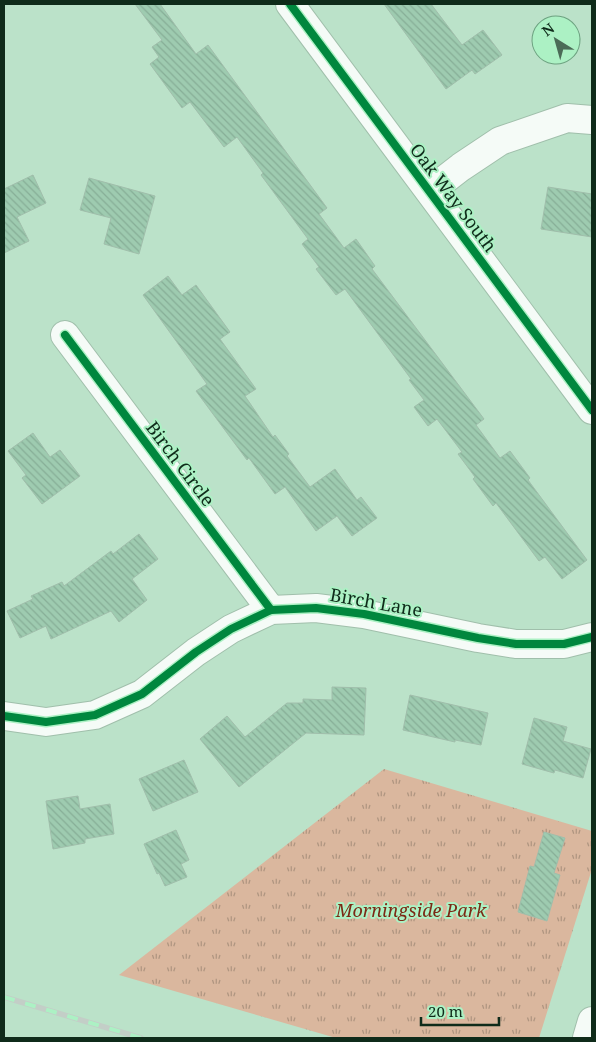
<svg xmlns="http://www.w3.org/2000/svg" width="596" height="1042" viewBox="0 0 596 1042" font-family="'Noto Serif',serif">
	<defs>
		<pattern id="park-tufts" width="24" height="20" patternUnits="userSpaceOnUse" patternTransform="scale(1.25)"><rect width="24" height="20" fill="#dab79e"/><path d="M3 7l-1-3M5 7V3M7 7l1-3M15 17l-1-3M17 17v-4M19 17l1-3" fill="none" stroke="#af9580"/></pattern>
		<pattern id="building-back-hatch" width="6" height="6" patternUnits="userSpaceOnUse" patternTransform="scale(1.25)"><rect width="6" height="6" fill="#9ecbb0"/><path d="M-1 5l2 2M0 0l6 6M5-1l2 2" fill="none" stroke="#87ae97"/></pattern>
	</defs>
	<rect width="100%" height="100%" fill="#bbe2c9"/>
	<polygon fill="url(#park-tufts)" points="384,769 592,831 592,869 539,1038 336,1038 119,975"/>
	<g fill="url(#building-back-hatch)" stroke="#a0beab">
		<polygon points="135,4 160,4 196,54 208,45 327,208 319,214 344,248 356,239 375,266 372,269 484,419 476,425 500,458 510,451 530,478 528,480 587,560 562,579 545,557 539,561 496,503 493,506 473,479 475,477 458,454 462,452 437,419 428,426 414,407 424,400 409,380 411,379 345,289 336,295 316,269 319,267 302,244 308,239 261,175 263,173 237,137 224,147 190,102 182,108 150,64 159,57 152,47 162,40"/>
		<polygon points="384,4 431,4 462,45 483,30 502,55 475,74 472,70 446,89"/>
		<polygon points="33,175 46,203 17,217 29,241 4,253 4,189"/>
		<polygon points="89,178 155,196 139,254 104,244 111,218 80,210"/>
		<polygon points="548,187 592,194 592,237 541,229"/>
		<polygon points="168,276 182,295 196,285 230,332 220,339 256,389 245,396 273,437 275,435 289,454 287,456 310,487 335,469 357,500 361,497 377,518 352,536 337,516 316,531 285,487 275,494 249,458 247,460 196,391 207,384 143,295"/>
		<polygon points="33,433 50,457 60,450 80,476 42,504 22,478 26,475 8,451"/>
		<polygon points="139,534 158,559 132,579 147,600 119,622 111,611 51,639 46,626 20,638 7,611 33,599 31,596 62,582 64,586 111,551 113,554"/>
		<polygon points="332,687 366,688 364,735 306,733 239,787 200,739 227,716 245,737 287,703 303,703 303,699 332,700"/>
		<polygon points="410,695 488,713 481,745 455,740 455,742 403,730"/>
		<polygon points="534,718 567,727 563,741 591,749 583,778 555,770 554,773 522,764"/>
		<polygon points="184,760 198,792 153,811 139,779"/>
		<polygon points="78,796 80,809 110,804 114,834 85,839 85,843 53,849 46,801"/>
		<polygon points="176,830 189,860 181,864 187,877 165,886 159,873 157,874 144,844"/>
		<polygon points="544,832 565,838 554,873 560,875 547,921 518,912 530,866 534,867"/>
	</g>
	<g fill="none" stroke-linecap="round" stroke-linejoin="round">
		<defs>
			<g id="minor">
				<polyline points="290,4 592,410"/>
				<polyline points="430,191 461,167 500,141 567,118 592,120"/>
				<polyline points="65,335 271,610"/>
				<polyline points="4,716 46,722 95,715 142,694 196,652 231,629 271,610 316,608 364,614 478,638 516,644 564,644 592,637"/>
				<polyline points="587,1038 592,1021"/>
			</g>
		</defs>
		<use href="#minor" stroke="#a0bfab" stroke-width="30"/>
		<use href="#minor" stroke="#f5fbf7" stroke-width="28"/>
		<defs>
			<polyline id="rail" points="4,997 141,1038"/>
		</defs>
		<use href="#rail" stroke="#c3cec7" stroke-width="5.5"/>
		<use href="#rail" stroke="#acf1c4" stroke-width="4" stroke-dasharray="11" stroke-linecap="butt"/>
		<defs>
			<g id="cycleway">
				<polyline points="290,4 592,410"/>
				<polyline points="65,335 271,610"/>
				<polyline points="4,716 46,722 95,715 142,694 196,652 231,629 271,610 316,608 364,614 478,638 516,644 564,644 592,637"/>
			</g>
		</defs>
		<use href="#cycleway" stroke="#acf1c4" stroke-width="11"/>
		<use href="#cycleway" stroke="#00873e" stroke-width="8"/>
	</g>
	<g text-anchor="middle" stroke-width="4" stroke-linejoin="round" paint-order="stroke">
		<g font-size="18" fill="#0f2b1a" stroke="#acf1c4">
			<text transform="translate(453 198) rotate(53)" y="6">Oak Way South</text>
			<text transform="translate(180 464) rotate(53)" y="6">Birch Circle</text>
			<text transform="translate(376 603) rotate(10)" y="6">Birch Lane</text>
		</g>
		<g font-size="18" font-style="italic" fill="#7b2915" stroke="#acf1c4">
			<text x="411" y="917">Morningside Park</text>
		</g>
	</g>
	<rect width="596" height="1042" fill="none" stroke="#0f2b1a" stroke-width="10"/>
	<g transform="translate(556 40) rotate(323)"><circle r="24" fill="#acf1c4" stroke="#6da280"/>
	<path d="M0-4L9 19L0 12L-9 19Z" fill="#4b6b57"/>
	<text y="-8" font-size="14" font-weight="bold" text-anchor="middle" fill="#0f2b1a">N</text>
	</g>
	<path d="M421 1017v8h78v-8" fill="none" stroke="#0f2b1a" stroke-width="2.5"/>
	<text x="428" y="1017" font-size="15" fill="#0f2b1a" stroke="#acf1c4" stroke-width="4" paint-order="stroke">20 m</text>
</svg>
